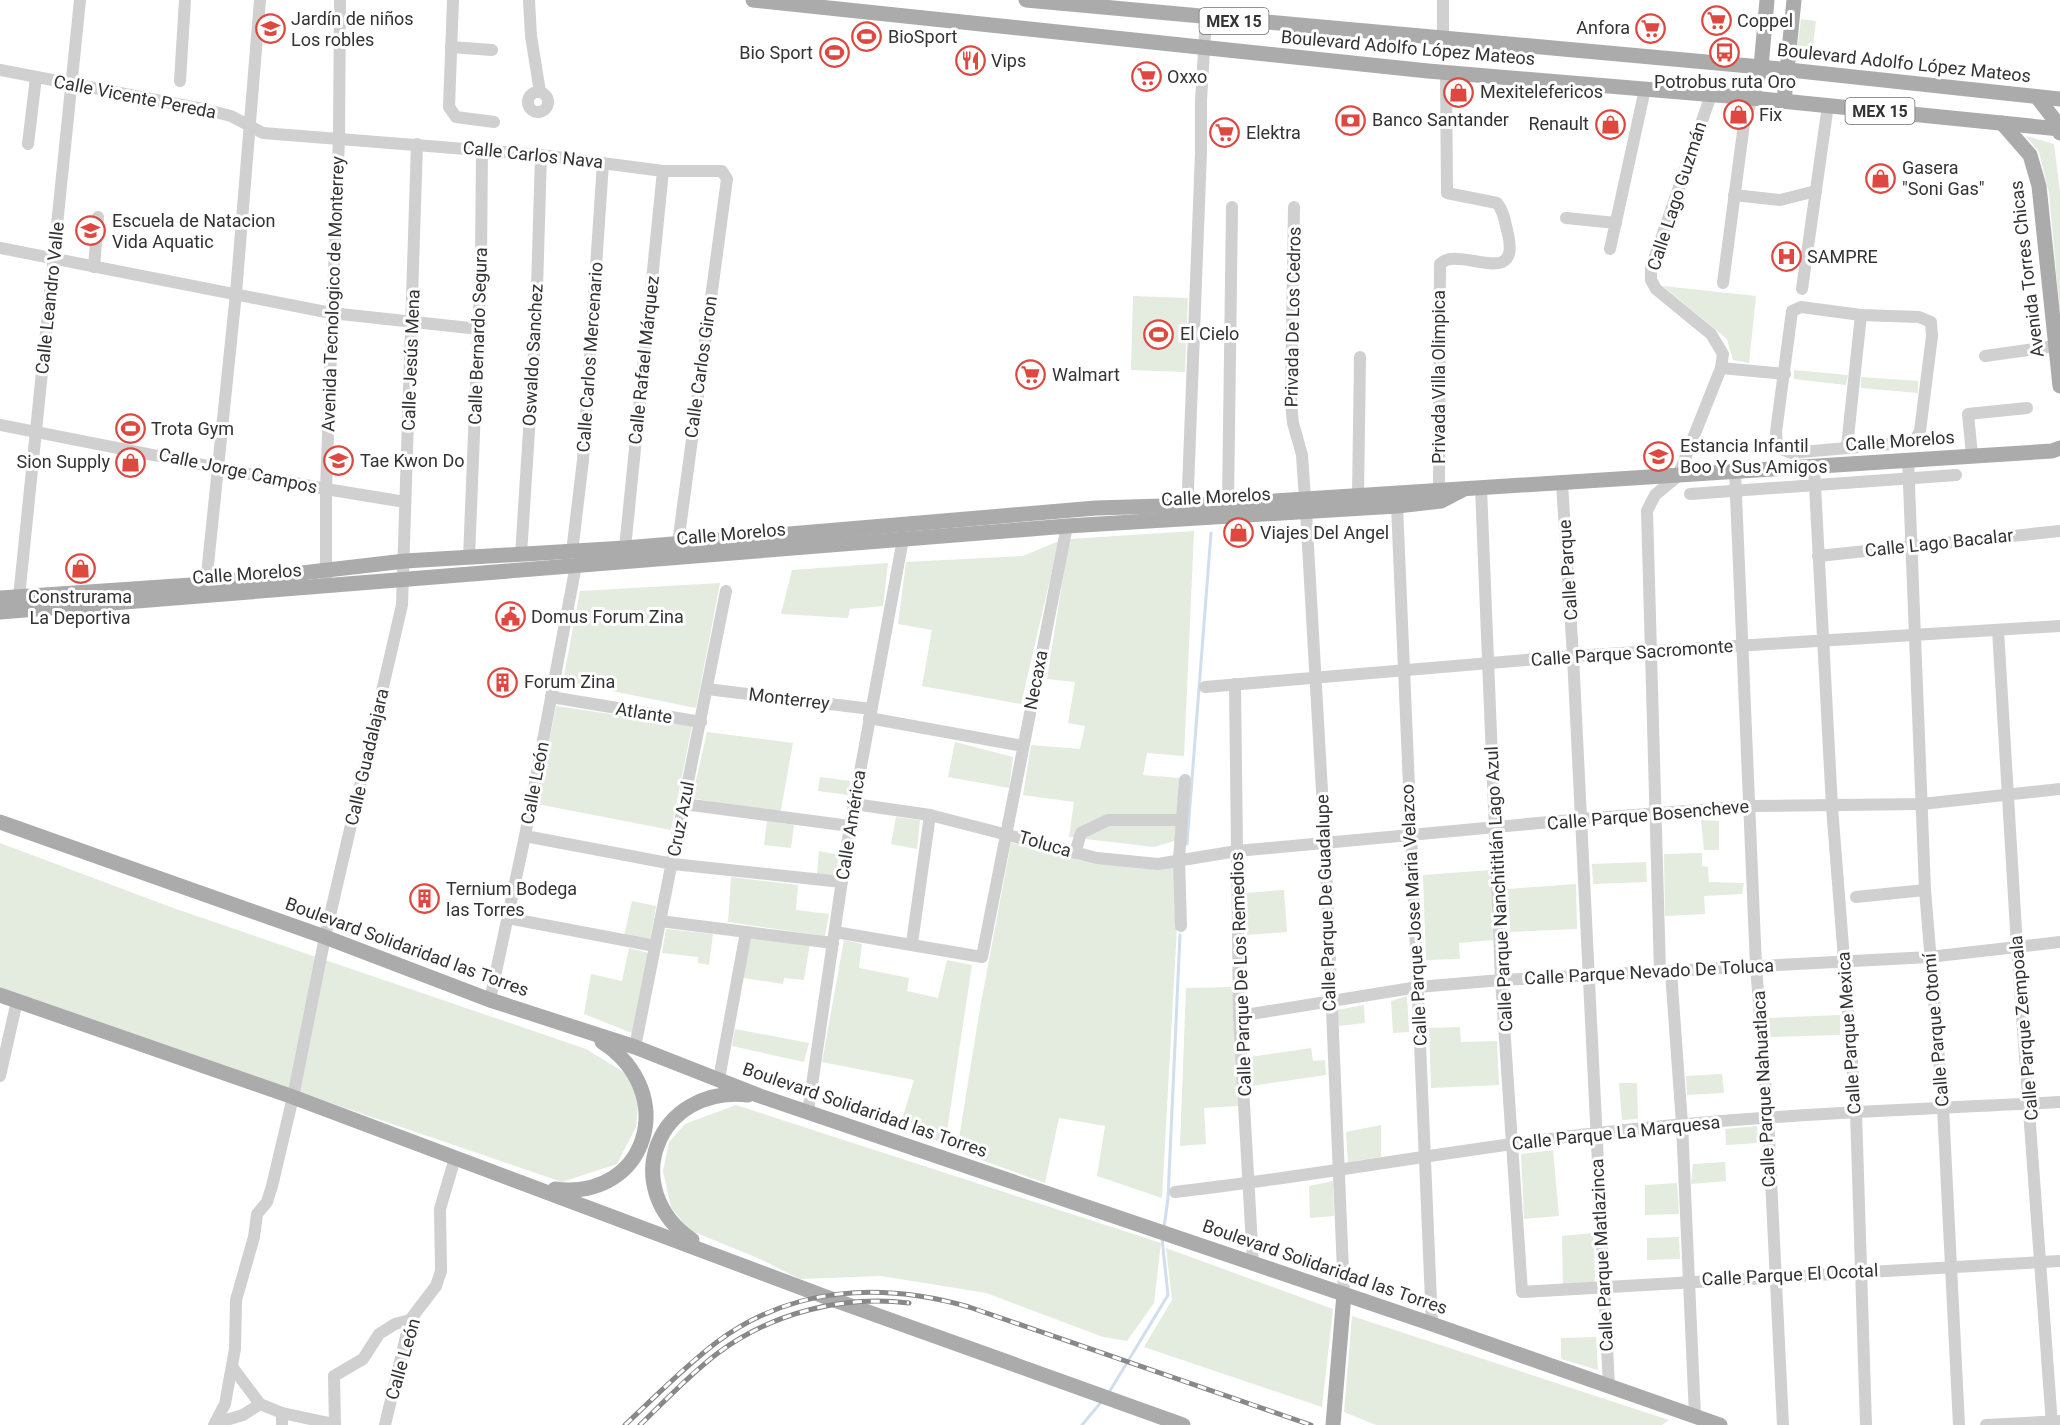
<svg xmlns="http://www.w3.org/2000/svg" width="2060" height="1425" viewBox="0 0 2060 1425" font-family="Roboto,sans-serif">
	<rect width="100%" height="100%" fill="#fff"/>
	<g fill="#e4ebdf">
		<polygon points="1801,19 1816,21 1812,54 1797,52"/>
		<polygon points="2026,136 2054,144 2060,192 2060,315 2049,193 2039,152"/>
		<polygon points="1663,286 1756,296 1749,363 1733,360 1727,339"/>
		<polygon points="1133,296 1188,298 1185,372 1131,370"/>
		<polygon points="1794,370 1848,375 1846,385 1794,379"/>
		<polygon points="1861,377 1918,381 1918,393 1861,388"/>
		<polygon points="1194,531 1184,756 1147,753 1143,775 1180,778 1181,839 1154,847 1069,837 1074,802 1023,795 1031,745 1080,749 1085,726 1068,723 1075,682 1047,679 1069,539"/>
		<polygon points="1059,541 1021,704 922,686 932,630 898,624 906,562 1023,556"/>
		<polygon points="888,563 883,606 850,609 848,618 781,614 792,570"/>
		<polygon points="720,583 696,708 563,681 580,591"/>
		<polygon points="556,706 692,726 671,830 537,804"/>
		<polygon points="707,732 793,743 780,815 692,798"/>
		<polygon points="955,742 1013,757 1009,788 948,777"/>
		<polygon points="820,777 850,781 848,795 818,791"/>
		<polygon points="896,817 920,820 917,849 891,844"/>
		<polygon points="1701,820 1719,821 1719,850 1704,850"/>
		<polygon points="767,821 794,825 791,848 764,845"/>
		<polygon points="0,843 176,909 586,1049 640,1082 636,1127 617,1164 562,1182 0,990"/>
		<polygon points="1011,843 1068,855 1144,865 1181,854 1162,1198 1097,1176 1105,1126 1059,1118 1045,1183 957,1151 980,1008"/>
		<polygon points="819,851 839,855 835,877 817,875"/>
		<polygon points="1702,853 1702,866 1708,867 1709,882 1744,883 1742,894 1704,896 1705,914 1665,916 1664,854"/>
		<polygon points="1646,862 1647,882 1593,884 1592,864"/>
		<polygon points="1491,870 1493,940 1459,943 1460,959 1426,960 1423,875"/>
		<polygon points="731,877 798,885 796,910 829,914 825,936 728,922"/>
		<polygon points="1576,884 1577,929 1510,932 1508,889"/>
		<polygon points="1284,890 1287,932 1247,935 1246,893"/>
		<polygon points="632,901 656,906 650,941 624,936"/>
		<polygon points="666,929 713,934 709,965 698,963 698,957 662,953"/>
		<polygon points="751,935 810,943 804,980 784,978 783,984 743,978"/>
		<polygon points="844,940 862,944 859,968 909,978 907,991 938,998 947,960 972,965 945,1144 927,1137 903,1116 914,1080 822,1062"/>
		<polygon points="629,948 652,954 632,1033 584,1014 591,974 622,981"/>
		<polygon points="1233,987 1238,1106 1204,1108 1206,1144 1180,1146 1186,988"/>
		<polygon points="1407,996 1409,1032 1393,1033 1391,1001"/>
		<polygon points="1364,1005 1365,1023 1339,1026 1337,1010"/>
		<polygon points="1840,1015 1840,1035 1770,1037 1767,1018"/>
		<polygon points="1460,1027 1461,1042 1497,1041 1499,1085 1431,1088 1429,1028"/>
		<polygon points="735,1029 809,1043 804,1062 732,1046"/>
		<polygon points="1311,1048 1313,1061 1325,1060 1326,1075 1251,1086 1250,1057"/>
		<polygon points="1722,1074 1724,1093 1687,1095 1686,1076"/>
		<polygon points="1619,1083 1637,1083 1638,1119 1622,1120"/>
		<polygon points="736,1105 1161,1243 1154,1303 1127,1341 1103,1337 986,1293 881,1276 800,1279 758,1258 689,1230 671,1207 663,1171 669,1142 685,1124"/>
		<polygon points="1381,1125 1381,1157 1348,1162 1346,1132"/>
		<polygon points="1757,1126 1758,1143 1726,1145 1725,1129"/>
		<polygon points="1553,1150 1559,1216 1524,1219 1521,1154"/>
		<polygon points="1725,1162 1726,1181 1691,1184 1693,1164"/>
		<polygon points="1333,1181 1334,1216 1310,1218 1309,1186"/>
		<polygon points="1677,1183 1679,1214 1645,1215 1645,1185"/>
		<polygon points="1594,1233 1595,1283 1563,1287 1562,1236"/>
		<polygon points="1679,1237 1680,1259 1647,1260 1647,1238"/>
		<polygon points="1166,1248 1333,1309 1322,1407 1144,1347 1172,1300"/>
		<polygon points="1352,1316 1669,1420 1662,1425 1376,1425 1344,1412"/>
		<polygon points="1596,1337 1598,1370 1561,1359 1561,1338"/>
	</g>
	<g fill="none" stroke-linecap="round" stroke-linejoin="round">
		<g stroke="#d0deed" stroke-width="3">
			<polyline points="1187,844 1211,533"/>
			<polyline points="1164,1228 1168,1198 1180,935"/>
			<polyline points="1108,1394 1168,1295 1162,1238"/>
			<polyline points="1082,1425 1102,1401"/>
		</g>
		<g stroke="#d0d0d0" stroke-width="12">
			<polyline points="453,0 449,107 456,117 494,122"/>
			<polyline points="529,0 531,36 540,92"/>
			<polyline points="1443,39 1443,0"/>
			<polyline points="451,47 492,50"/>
			<polyline points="0,70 203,109 231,116 263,133 541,155 663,171 722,171 727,179 677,551"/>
			<polyline points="180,81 185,0"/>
			<circle cx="538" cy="102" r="10"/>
			<polyline points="28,144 36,77"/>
			<polyline points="1734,195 1780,200 1816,191"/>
			<polyline points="1294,207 1291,403 1293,423 1302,455 1305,499"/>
			<polyline points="1566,218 1616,223"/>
			<polyline points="0,248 331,313 479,329"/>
			<polyline points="1610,249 1645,89"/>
			<polyline points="94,267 98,217"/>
			<polyline points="1723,283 1744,124 1752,98"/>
			<polyline points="1802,289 1828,105"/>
			<polygon points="1801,307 1861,315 1919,317 1931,322 1932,336 1920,431 1914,442 1791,453 1777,447 1776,432 1792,311"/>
			<polyline points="1985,356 2056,346"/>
			<polyline points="1721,368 1785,374"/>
			<polyline points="0,425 326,489 405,502"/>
			<polyline points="1847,446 1861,315"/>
			<polyline points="1972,455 1968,414 2027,408"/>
			<polyline points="1908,459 1925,890 1943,1107 1959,1425"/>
			<polyline points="1814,467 1832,807 1856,1112 1866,1425"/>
			<polyline points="1735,472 1756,966 1768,1118 1783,1425"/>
			<polyline points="1562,484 1573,656 1609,1386"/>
			<polyline points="1481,488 1501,980 1522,1292 2060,1261"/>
			<path d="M1439,489L1440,264C1458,244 1521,291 1508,234C1505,223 1504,211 1497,203L1447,193L1446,73"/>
			<polyline points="1690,494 1956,475"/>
			<polyline points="1358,496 1360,357"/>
			<polyline points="1228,504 1232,207"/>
			<polyline points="1397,506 1432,1324"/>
			<polyline points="1306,511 1325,844 1344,1294"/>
			<polyline points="1187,514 1201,152 1201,100 1206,18"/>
			<polyline points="625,548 663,171"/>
			<polyline points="572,552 583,460 603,163"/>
			<polyline points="521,555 536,322 541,155"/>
			<polyline points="1818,556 2060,531"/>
			<polyline points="469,558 481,260 482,150"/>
			<polyline points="326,578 326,489 339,137 340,0"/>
			<polyline points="206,584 236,293 260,0"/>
			<polyline points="19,597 80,0"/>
			<polyline points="1998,630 2017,947 2052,1425"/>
			<polyline points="1235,684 1239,1016 1253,1263"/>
			<polyline points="1205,687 1573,656 2060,626"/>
			<polyline points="707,689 871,709"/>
			<polyline points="551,697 701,722"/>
			<polyline points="869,718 1023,746"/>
			<polyline points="684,804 850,826"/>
			<polyline points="854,804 930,815 1097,858 1158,864 1237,851 1582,819 1751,806 1922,804 2060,789"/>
			<polyline points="525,836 673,864 842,882"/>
			<polyline points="1075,853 1081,833 1108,820 1181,820"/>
			<polyline points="1856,897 1925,890"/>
			<polyline points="507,918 655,946"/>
			<polyline points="660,921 833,943"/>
			<polyline points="1181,926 1179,859 1185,780"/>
			<polyline points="835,932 982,957 1067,526"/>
			<polyline points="912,943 930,815"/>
			<polyline points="1660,972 1647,511 1655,495 1678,476 1721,368 1723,354 1711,334 1656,289 1651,280 1651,268 1711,95"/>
			<polyline points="1671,972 1682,1124 1695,1416"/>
			<polyline points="490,1000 525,836 576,565"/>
			<polyline points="1239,1016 1418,987 1501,980 1929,957 2060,942"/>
			<polyline points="635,1047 726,591"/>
			<polyline points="0,1076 17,1001"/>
			<polyline points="719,1079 746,932"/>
			<polyline points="808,1112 850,826 903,539"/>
			<path d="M1175,1192C1317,1176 1457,1149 1598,1133C1751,1115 1906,1110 2060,1102"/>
			<polyline points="233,1368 260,1404 282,1413 282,1425"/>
			<polyline points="282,1413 334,1424"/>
			<polyline points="216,1423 243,1415 260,1404"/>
			<polyline points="214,1425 225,1404 235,1349 236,1300 254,1237 257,1214 267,1202 272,1186 293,1097 325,937 402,605 417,144"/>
			<polyline points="335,1425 334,1376 363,1359 379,1334 395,1324 410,1320"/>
			<polyline points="385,1425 410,1320 436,1286 441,1271 440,1209 455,1158"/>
			<polyline points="1986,1425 2060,1421"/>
		</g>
		<g stroke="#ababab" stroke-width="15">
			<polyline points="753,0 1428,71 1752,98 2060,129"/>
			<polyline points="1026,0 1761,67 2060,99"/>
			<polyline points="2037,97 2057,123 2060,133"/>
			<polyline points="1752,98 1761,67 1767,0"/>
			<polyline points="1784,101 1794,0"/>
			<polyline points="2002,123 2030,155 2039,186 2060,386"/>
			<polyline points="0,598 206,584 405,561 625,548 1096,508 1228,504 2052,451 2060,448"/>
			<polyline points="0,612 1067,526 1397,506 1441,501 1462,490"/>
			<polyline points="0,822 325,937 490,1000 635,1047 760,1096 1432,1324 1720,1425"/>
			<polyline points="0,995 293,1097 826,1297 1183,1425"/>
			<path d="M555,1189C648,1201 680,1092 602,1042"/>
			<path d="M692,1240C617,1188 657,1085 748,1095"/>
			<polyline points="1333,1425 1344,1294"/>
		</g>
		<defs>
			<g id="rail">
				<path d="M625,1425C655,1397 684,1367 717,1342C792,1286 882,1282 969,1307L1311,1425"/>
				<path d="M640,1425C665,1401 690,1374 718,1353C772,1313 842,1295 909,1303"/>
			</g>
		</defs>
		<use href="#rail" stroke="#888" stroke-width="5"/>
		<use href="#rail" stroke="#fff" stroke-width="3" stroke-dasharray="9" stroke-linecap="butt"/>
	</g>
	<defs>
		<symbol id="supermarket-ring" viewBox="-11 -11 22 22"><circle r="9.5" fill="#fff" stroke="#df4840" stroke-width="1.5"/><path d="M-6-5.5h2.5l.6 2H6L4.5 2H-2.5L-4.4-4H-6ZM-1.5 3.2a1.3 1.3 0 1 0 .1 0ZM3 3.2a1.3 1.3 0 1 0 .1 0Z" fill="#df4840"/></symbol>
		<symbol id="school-ring" viewBox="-11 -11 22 22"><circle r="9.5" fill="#fff" stroke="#df4840" stroke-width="1.5"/><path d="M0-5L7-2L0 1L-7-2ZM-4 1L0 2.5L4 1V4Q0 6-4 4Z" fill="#df4840"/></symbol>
		<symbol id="stadium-ring" viewBox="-11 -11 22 22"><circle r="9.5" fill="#fff" stroke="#df4840" stroke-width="1.5"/><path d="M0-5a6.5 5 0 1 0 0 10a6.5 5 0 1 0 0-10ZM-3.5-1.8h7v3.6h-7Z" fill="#df4840"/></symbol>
		<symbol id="bus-ring" viewBox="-11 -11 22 22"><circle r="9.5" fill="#fff" stroke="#df4840" stroke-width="1.5"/><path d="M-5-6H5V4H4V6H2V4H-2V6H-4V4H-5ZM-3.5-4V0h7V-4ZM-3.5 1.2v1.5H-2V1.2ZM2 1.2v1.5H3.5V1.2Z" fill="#df4840"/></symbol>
		<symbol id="restaurant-ring" viewBox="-11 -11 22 22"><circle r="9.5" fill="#fff" stroke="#df4840" stroke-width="1.5"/><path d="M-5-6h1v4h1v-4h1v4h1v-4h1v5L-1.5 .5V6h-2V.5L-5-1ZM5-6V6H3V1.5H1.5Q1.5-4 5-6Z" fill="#df4840"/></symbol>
		<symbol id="shop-ring" viewBox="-11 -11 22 22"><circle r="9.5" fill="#fff" stroke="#df4840" stroke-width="1.5"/><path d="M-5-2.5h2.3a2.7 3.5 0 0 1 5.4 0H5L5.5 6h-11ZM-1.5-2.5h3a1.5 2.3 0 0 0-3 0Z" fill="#df4840"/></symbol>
		<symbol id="bank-ring" viewBox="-11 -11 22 22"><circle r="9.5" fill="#fff" stroke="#df4840" stroke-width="1.5"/><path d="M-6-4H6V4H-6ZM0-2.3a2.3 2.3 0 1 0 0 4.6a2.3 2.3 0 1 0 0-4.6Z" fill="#df4840"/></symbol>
		<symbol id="hospital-ring" viewBox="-11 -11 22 22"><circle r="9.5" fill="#fff" stroke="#df4840" stroke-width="1.5"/><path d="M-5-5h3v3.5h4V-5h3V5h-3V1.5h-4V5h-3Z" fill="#df4840"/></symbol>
		<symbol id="civic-ring" viewBox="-11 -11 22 22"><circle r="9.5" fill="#fff" stroke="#df4840" stroke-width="1.5"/><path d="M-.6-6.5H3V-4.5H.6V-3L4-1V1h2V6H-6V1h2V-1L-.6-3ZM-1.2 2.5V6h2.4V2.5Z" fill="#df4840"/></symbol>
		<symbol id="building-ring" viewBox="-11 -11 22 22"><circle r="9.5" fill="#fff" stroke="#df4840" stroke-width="1.5"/><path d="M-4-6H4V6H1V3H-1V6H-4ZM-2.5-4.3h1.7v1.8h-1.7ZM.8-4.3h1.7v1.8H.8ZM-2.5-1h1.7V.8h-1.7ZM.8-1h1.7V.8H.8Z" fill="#df4840"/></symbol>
	</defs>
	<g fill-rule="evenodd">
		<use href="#supermarket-ring" x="1700" y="4" width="33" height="33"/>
		<use href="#supermarket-ring" x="1634" y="12" width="33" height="33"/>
		<use href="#school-ring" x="254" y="12" width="33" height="33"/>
		<use href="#stadium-ring" x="850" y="20" width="33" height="33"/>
		<use href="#stadium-ring" x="818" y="36" width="33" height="33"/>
		<use href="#bus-ring" x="1708" y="36" width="33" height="33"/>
		<use href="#restaurant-ring" x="954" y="44" width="33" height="33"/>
		<use href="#supermarket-ring" x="1130" y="60" width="33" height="33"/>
		<use href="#shop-ring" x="1442" y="76" width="33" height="33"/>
		<use href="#shop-ring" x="1722" y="98" width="33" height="33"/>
		<use href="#bank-ring" x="1334" y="104" width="33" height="33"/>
		<use href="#shop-ring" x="1594" y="108" width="33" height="33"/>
		<use href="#supermarket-ring" x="1208" y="116" width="33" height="33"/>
		<use href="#shop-ring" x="1864" y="162" width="33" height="33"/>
		<use href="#school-ring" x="74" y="214" width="33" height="33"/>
		<use href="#hospital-ring" x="1770" y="240" width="33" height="33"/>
		<use href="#stadium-ring" x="1142" y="318" width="33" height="33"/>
		<use href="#supermarket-ring" x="1014" y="358" width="33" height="33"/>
		<use href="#stadium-ring" x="114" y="412" width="33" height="33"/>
		<use href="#school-ring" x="1642" y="440" width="33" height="33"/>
		<use href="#school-ring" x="322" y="444" width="33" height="33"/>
		<use href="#shop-ring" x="114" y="446" width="33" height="33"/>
		<use href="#shop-ring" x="1222" y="516" width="33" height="33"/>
		<use href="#shop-ring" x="64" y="552" width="33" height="33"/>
		<use href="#civic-ring" x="494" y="600" width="33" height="33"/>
		<use href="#building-ring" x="486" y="666" width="33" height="33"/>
		<use href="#building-ring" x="408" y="882" width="33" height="33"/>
	</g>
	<g text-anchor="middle" stroke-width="6" stroke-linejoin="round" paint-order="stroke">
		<g fill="#fff" stroke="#707070" stroke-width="1.5">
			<rect x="1199.5" y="8" width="69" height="26" rx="4.5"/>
			<rect x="1845.5" y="98" width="69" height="26" rx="4.5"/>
		</g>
		<g font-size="16" font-weight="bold" fill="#333">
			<text x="1234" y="27">MEX 15</text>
			<text x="1880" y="117">MEX 15</text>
		</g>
		<g font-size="18" fill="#333" stroke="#fff" text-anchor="start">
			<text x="291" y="25">Jardín de niños<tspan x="291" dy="21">Los robles</tspan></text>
			<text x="1737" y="27">Coppel</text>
			<text x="1630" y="34" text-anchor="end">Anfora</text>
			<text x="888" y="43">BioSport</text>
			<text x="813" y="59" text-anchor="end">Bio Sport</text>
			<text x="991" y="67">Vips</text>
			<text x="1167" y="83">Oxxo</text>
			<text x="1725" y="88" text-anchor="middle">Potrobus ruta Oro</text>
			<text x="1480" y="98">Mexitelefericos</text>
			<text x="1759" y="121">Fix</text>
			<text x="1372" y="126">Banco Santander</text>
			<text x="1589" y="130" text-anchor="end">Renault</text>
			<text x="1246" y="139">Elektra</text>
			<text x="1902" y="174">Gasera<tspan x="1902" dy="21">"Soni Gas"</tspan></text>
			<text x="112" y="227">Escuela de Natacion<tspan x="112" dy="21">Vida Aquatic</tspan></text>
			<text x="1807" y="263">SAMPRE</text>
			<text x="1180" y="340">El Cielo</text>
			<text x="1052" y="381">Walmart</text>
			<text x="151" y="435">Trota Gym</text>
			<text x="1680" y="452">Estancia Infantil<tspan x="1680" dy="21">Boo Y Sus Amigos</tspan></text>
			<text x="360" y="467">Tae Kwon Do</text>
			<text x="110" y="468" text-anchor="end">Sion Supply</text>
			<text x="1260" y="539">Viajes Del Angel</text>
			<text x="80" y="603" text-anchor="middle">Construrama<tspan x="80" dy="21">La Deportiva</tspan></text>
			<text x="531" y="623">Domus Forum Zina</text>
			<text x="524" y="688">Forum Zina</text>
			<text x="446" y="895">Ternium Bodega<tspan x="446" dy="21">las Torres</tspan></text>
		</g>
		<g font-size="18" fill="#333" stroke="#fff">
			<text transform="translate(1408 48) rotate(5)" y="6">Boulevard Adolfo López Mateos</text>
			<text transform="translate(1904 63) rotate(6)" y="6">Boulevard Adolfo López Mateos</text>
			<text transform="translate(135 97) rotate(11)" y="6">Calle Vicente Pereda</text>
			<text transform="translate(533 155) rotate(6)" y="6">Calle Carlos Nava</text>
			<text transform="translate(1677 196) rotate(-72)" y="6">Calle Lago Guzmán</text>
			<text transform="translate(2027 269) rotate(-97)" y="6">Avenida Torres Chicas</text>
			<text transform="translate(333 294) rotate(-88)" y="6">Avenida Tecnologico de Monterrey</text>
			<text transform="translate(50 298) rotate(-84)" y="6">Calle Leandro Valle</text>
			<text transform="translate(1293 317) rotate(-89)" y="6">Privada De Los Cedros</text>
			<text transform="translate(478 336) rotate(-88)" y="6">Calle Bernardo Segura</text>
			<text transform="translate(533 355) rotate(-87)" y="6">Oswaldo Sanchez</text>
			<text transform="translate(590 357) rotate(-86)" y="6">Calle Carlos Mercenario</text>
			<text transform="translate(411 360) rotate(-88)" y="6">Calle Jesús Mena</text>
			<text transform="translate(644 360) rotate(-84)" y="6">Calle Rafael Márquez</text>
			<text transform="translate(701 367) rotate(-82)" y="6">Calle Carlos Giron</text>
			<text transform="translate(1439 377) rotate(-90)" y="6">Privada Villa Olimpica</text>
			<text transform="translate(1900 441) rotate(-4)" y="6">Calle Morelos</text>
			<text transform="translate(238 471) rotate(12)" y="6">Calle Jorge Campos</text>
			<text transform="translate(1216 497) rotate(-3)" y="6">Calle Morelos</text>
			<text transform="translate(731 534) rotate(-5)" y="6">Calle Morelos</text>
			<text transform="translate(1939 543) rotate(-6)" y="6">Calle Lago Bacalar</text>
			<text transform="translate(1568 570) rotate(-94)" y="6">Calle Parque</text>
			<text transform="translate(247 574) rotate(-4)" y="6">Calle Morelos</text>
			<text transform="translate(1632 653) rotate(-4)" y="6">Calle Parque Sacromonte</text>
			<text transform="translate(1036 680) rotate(-79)" y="6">Necaxa</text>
			<text transform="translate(789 699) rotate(7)" y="6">Monterrey</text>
			<text transform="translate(644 713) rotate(9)" y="6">Atlante</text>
			<text transform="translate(367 757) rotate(-77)" y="6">Calle Guadalajara</text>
			<text transform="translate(535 783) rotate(-79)" y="6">Calle León</text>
			<text transform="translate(1648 815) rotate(-5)" y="6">Calle Parque Bosencheve</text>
			<text transform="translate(681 819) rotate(-79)" y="6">Cruz Azul</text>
			<text transform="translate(851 825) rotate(-81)" y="6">Calle América</text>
			<text transform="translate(1045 844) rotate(16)" y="6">Toluca</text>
			<text transform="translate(1499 889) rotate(-93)" y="6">Calle Parque Nanchititlán Lago Azul</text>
			<text transform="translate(1326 903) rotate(-92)" y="6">Calle Parque De Guadalupe</text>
			<text transform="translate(1414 915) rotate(-93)" y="6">Calle Parque Jose Maria Velazco</text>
			<text transform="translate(407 947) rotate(20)" y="6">Boulevard Solidaridad las Torres</text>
			<text transform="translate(1649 972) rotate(-3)" y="6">Calle Parque Nevado De Toluca</text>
			<text transform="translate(1241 974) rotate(-92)" y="6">Calle Parque De Los Remedios</text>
			<text transform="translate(2024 1028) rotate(-95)" y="6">Calle Parque Zempoala</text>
			<text transform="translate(1936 1030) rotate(-95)" y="6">Calle Parque Otomí</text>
			<text transform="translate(1849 1033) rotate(-94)" y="6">Calle Parque Mexica</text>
			<text transform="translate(1764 1089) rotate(-93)" y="6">Calle Parque Nahuatlaca</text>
			<text transform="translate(865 1110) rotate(19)" y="6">Boulevard Solidaridad las Torres</text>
			<text transform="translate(1616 1133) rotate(-6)" y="6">Calle Parque La Marquesa</text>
			<text transform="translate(1602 1255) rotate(-93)" y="6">Calle Parque Matlazinca</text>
			<text transform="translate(1325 1267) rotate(19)" y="6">Boulevard Solidaridad las Torres</text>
			<text transform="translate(1790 1275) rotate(-3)" y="6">Calle Parque El Ocotal</text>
			<text transform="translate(403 1359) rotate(-74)" y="6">Calle León</text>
		</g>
	</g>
</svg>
